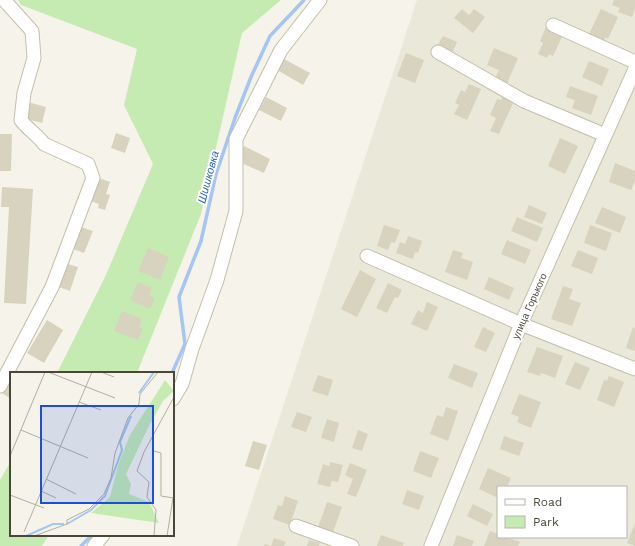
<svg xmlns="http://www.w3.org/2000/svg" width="635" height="546" viewBox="0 0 635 546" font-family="'Work Sans',sans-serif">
	<rect width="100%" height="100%" fill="#f6f4ea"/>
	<path fill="#eae8d8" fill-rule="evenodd" d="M417,0H635V546H237ZM498,487H626V537H498Z"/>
	<g fill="#c6ebb2">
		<polygon points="18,0 281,0 242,33 201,214 137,373 57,373 105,277 153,164 124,105 137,49 21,5"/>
		<polygon points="11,461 11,535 49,535 42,546 0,546 0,480"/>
	</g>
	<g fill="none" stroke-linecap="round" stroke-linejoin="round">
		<g stroke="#a5c5f4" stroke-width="3.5">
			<polyline points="172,373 185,344 179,297 201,241 216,174 235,118 251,77 270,36 304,0"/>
			<polyline points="81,546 92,535"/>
		</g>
	</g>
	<g fill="#d8d3bf">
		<polygon points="614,0 635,0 635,9 632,17 618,12 620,8 612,5"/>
		<polygon points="462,9 469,15 474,9 485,17 473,33 454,18"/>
		<polygon points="601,9 618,17 608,39 606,37 603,43 588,36"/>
		<polygon points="546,27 563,35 553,56 549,54 547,58 538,54 543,43 540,41"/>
		<polygon points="443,36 457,42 451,56 436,48"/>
		<polygon points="494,48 518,58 506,86 494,81 499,70 487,65"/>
		<polygon points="406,53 424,60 415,83 397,76"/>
		<polygon points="284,59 310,73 303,85 277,70"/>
		<polygon points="589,61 609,69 602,86 582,77"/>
		<polygon points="469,84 481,89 467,120 454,114 459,105 455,103 461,90 465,92"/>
		<polygon points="570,86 598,96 591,115 572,108 575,100 566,97"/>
		<polygon points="503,96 514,101 499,134 490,131 496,118 490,115 497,99 501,100"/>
		<polygon points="266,97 287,108 281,121 259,110"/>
		<polygon points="28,102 46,107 42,123 23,118"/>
		<polygon points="116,133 130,138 125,153 111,148"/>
		<polygon points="0,134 12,134 11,171 0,171"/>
		<polygon points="560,138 578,146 565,174 548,166"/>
		<polygon points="244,146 270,159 264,173 237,161"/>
		<polygon points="615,163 635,171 635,181 631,190 609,182"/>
		<polygon points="99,178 110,182 106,194 110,195 105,210 98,208 99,204 90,201"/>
		<polygon points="2,187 33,189 26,304 4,303 9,207 1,207"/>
		<polygon points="529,205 547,213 542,224 524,217"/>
		<polygon points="602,207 626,217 620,233 595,223"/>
		<polygon points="517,217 543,228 537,242 511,231"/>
		<polygon points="384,225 400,230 395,243 391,242 388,250 377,246"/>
		<polygon points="590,225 612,233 606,251 584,243"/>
		<polygon points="78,226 93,231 84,253 70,248"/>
		<polygon points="408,236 422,241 418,253 415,252 413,259 396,253 400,242 405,244"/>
		<polygon points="507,240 531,250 525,264 501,254"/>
		<polygon points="148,248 169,257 160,280 138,271"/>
		<polygon points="453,250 463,253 461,258 473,262 467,280 445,272"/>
		<polygon points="578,250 598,258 592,274 571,266"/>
		<polygon points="64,263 78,267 70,291 56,286"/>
		<polygon points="360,270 376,279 357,317 341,309"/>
		<polygon points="489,277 514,288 509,300 484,289"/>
		<polygon points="138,282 152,288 149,296 155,298 150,309 130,300"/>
		<polygon points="388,283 402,290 398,298 395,297 387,313 376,308"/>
		<polygon points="563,286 573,289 569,299 581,303 572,326 551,319"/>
		<polygon points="427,302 438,307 427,331 411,324 418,310 423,313"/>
		<polygon points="122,311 142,319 139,327 143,328 138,340 114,331"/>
		<polygon points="47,320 63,330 44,363 27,353"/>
		<polygon points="483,327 495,333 486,352 474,347"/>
		<polygon points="633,327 635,328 635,351 626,348"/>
		<polygon points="537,347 563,356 555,378 541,373 540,376 527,372"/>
		<polygon points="575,362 590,368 580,390 565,384"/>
		<polygon points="454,364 478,373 472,388 448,378"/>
		<polygon points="318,375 333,380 328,396 312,391"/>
		<polygon points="609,376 624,382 614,407 597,400 604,380 607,381"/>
		<polygon points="11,378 11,399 2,393"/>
		<polygon points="519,394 541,402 531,428 517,422 519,417 511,414"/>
		<polygon points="446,407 458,411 448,441 430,434 437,415 443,417"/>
		<polygon points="297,412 312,417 306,432 291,427"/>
		<polygon points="327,419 339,423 334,442 321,438"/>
		<polygon points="358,430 368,434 362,451 352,448"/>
		<polygon points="504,436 524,443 519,456 500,449"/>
		<polygon points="253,441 267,445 259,470 245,466"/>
		<polygon points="420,451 439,458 431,478 413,471"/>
		<polygon points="330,462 343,465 338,482 332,481 330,487 317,484 323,464 329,466"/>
		<polygon points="350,463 367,470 356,497 347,494 353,479 345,475"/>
		<polygon points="488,468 511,478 507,487 498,487 498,498 479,489"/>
		<polygon points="407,490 424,496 419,510 402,504"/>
		<polygon points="285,496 298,501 290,525 273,519 278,505 282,506"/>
		<polygon points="327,502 342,507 332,535 317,530"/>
		<polygon points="473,504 493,514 487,526 467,516"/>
		<polygon points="635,523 635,546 627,543"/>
		<polygon points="490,531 498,534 498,537 506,537 520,542 518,546 484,546"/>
		<polygon points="381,535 404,543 403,546 377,546"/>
		<polygon points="457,535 474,541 472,546 453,546"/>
		<polygon points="274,538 286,542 284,546 264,546 265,544 271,546"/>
		<polygon points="309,540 320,543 319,546 307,546"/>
	</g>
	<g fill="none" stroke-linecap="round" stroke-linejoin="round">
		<defs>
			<g id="minor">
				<polyline points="553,25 635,62"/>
				<polyline points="438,52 524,101 605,135"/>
				<polyline points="367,256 521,324 635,369"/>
				<path d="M0,386L52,287L93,178L88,164L44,144C37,134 27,129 21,120L24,93L34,58L32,31L4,0"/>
				<polyline points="173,399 182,384 192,349 217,280 236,211 236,139 281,50 320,0"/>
				<polyline points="296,526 352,546"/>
				<polyline points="94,546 103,535"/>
				<polyline points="431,546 521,324 635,69"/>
			</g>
		</defs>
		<use href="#minor" stroke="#c2bfac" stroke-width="15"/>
		<use href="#minor" stroke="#fff" stroke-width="13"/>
	</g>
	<g text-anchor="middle" stroke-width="4" stroke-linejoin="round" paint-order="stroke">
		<g font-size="10" fill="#4a4738" stroke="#fff">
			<text transform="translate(529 306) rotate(-66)" y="4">улица Горького</text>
		</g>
		<g font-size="11" font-style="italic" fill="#2b63bc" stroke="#fff">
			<text transform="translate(208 177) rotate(-75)" y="4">Шишковка</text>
		</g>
	</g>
	<g transform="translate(10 372)">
		<rect width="164" height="164" fill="#f6f4ea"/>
		<path d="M155,8L164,19L153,29L138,56L116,102L121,112L119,122L139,130L149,151L81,141L100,125L108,93L120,63Z" fill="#c6ebb2"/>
		<path fill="none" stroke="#a5c5f4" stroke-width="2" d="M129,21L144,0M57,152L81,138L95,124L112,78L110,70L121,44M16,164L43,152H54"/>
		<path fill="none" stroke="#b1afa3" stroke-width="1" d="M38,0L105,26M91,0L104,5M69,30L91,38M11,58L78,86M144,79L151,81V124L164,126M0,84L35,0M36,107L66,122M31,119L46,126M0,123L34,136M14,160L82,0M24,164L57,152V148L79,137L94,122L101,106L105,81L118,46L129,32L130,22L148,0M107,164H120M144,164L146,138L137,125L139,110L127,99L134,80L164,25M157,164L163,126"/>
		<path fill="#1d4ed8" fill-opacity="0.15" stroke="#1d4ed8" stroke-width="2" d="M31,34H143V131H31Z"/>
		<rect width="164" height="164" fill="none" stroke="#4a4738" stroke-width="2"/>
	</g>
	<rect x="497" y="486" width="130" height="52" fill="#ffffff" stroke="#b7b5af"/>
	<rect x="505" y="499" width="20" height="6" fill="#ffffff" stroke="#b7b5af"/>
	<text x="533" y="506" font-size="12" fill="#4a4738">Road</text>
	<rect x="505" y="516" width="20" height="12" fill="#c6ebb2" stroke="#b7b5af"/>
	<text x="533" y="526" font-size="12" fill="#4a4738">Park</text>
</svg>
